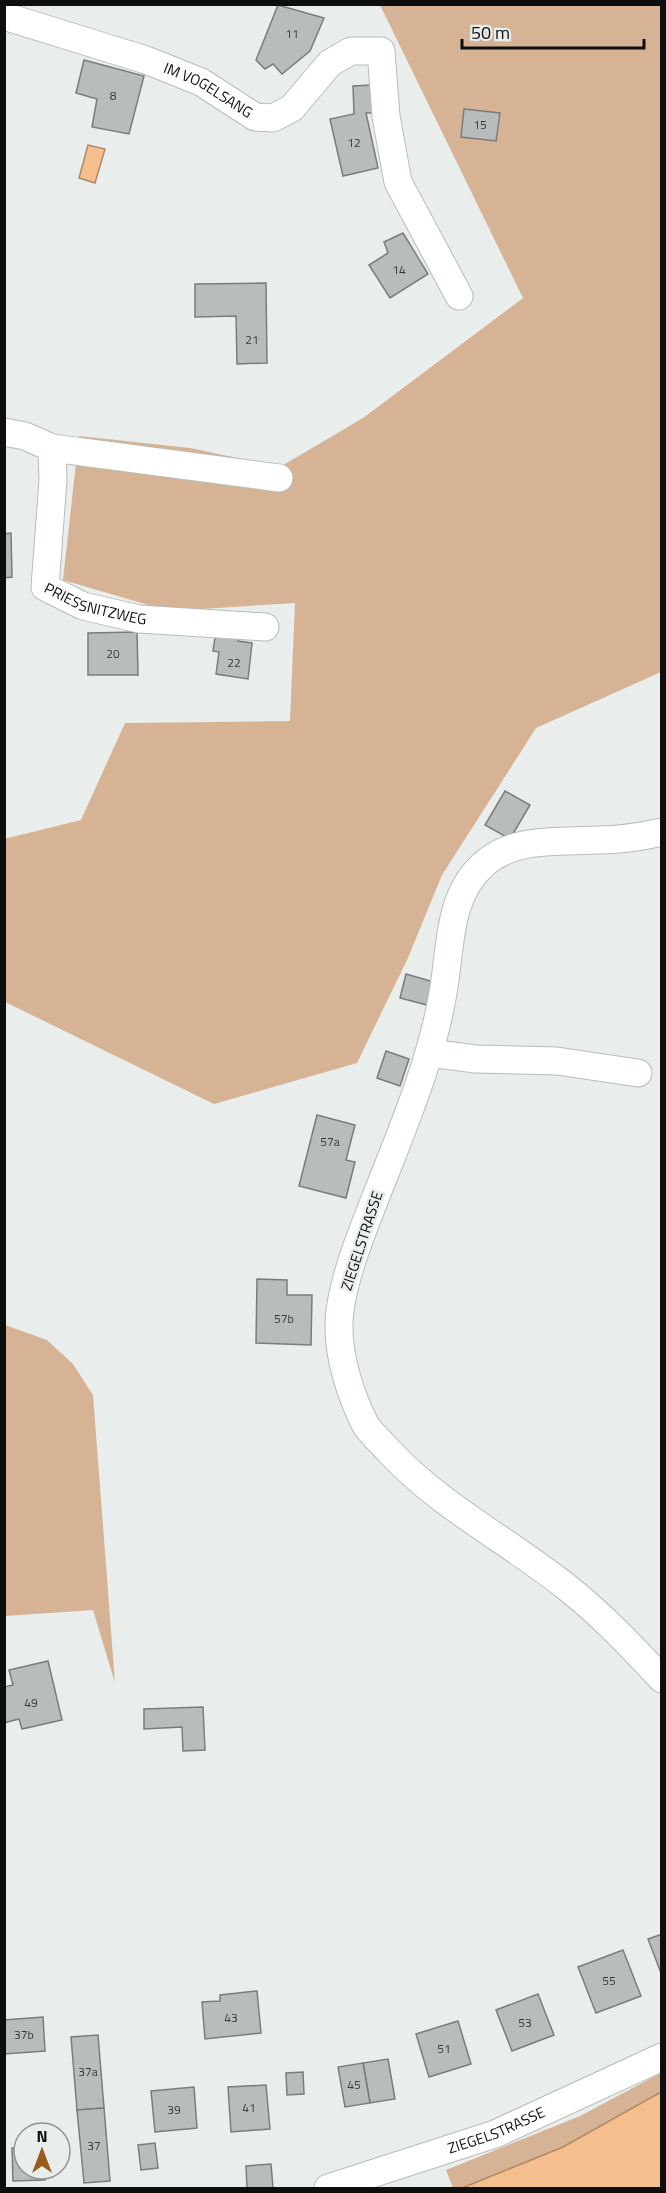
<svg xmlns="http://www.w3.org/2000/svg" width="666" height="2193" viewBox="0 0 666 2193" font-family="'Titillium Web',sans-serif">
	<rect width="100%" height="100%" fill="#e9edec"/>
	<g fill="#d5b394">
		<polygon points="380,5 661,5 661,672 536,728 442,875 407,960 357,1063 214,1104 5,1002 4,839 81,820 125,723 290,721 295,603 169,611 63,580 79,436 190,448 280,467 363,418 523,298"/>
		<polygon points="5,1325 47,1340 73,1364 93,1395 115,1683 93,1610 5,1616"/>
		<polygon points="661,2073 661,2188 453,2188 446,2170 580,2116"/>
	</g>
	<g fill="#f5be8d" stroke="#af8a67" stroke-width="1.5">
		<polygon points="88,145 105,149 95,183 79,178"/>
		<polygon points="661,2092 661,2188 462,2188 563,2147"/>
	</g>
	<g fill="#b9bcbc" stroke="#7a7d7d" stroke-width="1.5">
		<polygon points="278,5 324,18 310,51 282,74 273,64 265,69 256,60"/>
		<polygon points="84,60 144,76 129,134 92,127 97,99 76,93"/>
		<polygon points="371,85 372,113 366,113 378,168 343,176 330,119 354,114 353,86"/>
		<polygon points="464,109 500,113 496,141 461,137"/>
		<polygon points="403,233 428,274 390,298 369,265 388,253 384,242"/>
		<polygon points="266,283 267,363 237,364 236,316 195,317 195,284"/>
		<polygon points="11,533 12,577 4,578 4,534"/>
		<polygon points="216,631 238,635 238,641 252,643 248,679 216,674 219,652 213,651"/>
		<polygon points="137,632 138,675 88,675 88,633"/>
		<polygon points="505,791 530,805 510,839 485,825"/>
		<polygon points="406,974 434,982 427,1005 400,998"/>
		<polygon points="386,1051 409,1059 400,1086 377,1078"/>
		<polygon points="317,1115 355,1125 346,1160 355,1162 346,1198 299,1186"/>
		<polygon points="257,1279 287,1280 287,1295 312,1295 311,1345 256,1343"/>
		<polygon points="48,1661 62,1720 22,1729 19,1719 4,1723 4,1687 13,1685 9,1670"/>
		<polygon points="203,1707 205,1750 183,1751 182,1727 144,1729 144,1709"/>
		<polygon points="662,1934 662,1973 661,1973 648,1939"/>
		<polygon points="623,1950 641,1996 596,2013 578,1967"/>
		<polygon points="257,1991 261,2033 205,2039 202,2002 220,2001 220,1995"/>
		<polygon points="538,1994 554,2035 512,2051 496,2010"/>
		<polygon points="43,2017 45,2051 4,2054 4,2020"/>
		<polygon points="458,2021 471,2064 429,2077 416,2034"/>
		<polygon points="98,2035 104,2108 77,2110 71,2037"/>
		<polygon points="388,2059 395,2099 370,2103 363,2063"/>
		<polygon points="363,2063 370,2103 345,2107 338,2067"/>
		<polygon points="303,2072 304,2094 287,2095 286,2073"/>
		<polygon points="266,2085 270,2129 231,2132 228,2087"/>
		<polygon points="194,2087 197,2128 155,2132 151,2091"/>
		<polygon points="104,2108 110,2181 84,2183 77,2110"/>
		<polygon points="18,2142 24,2142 24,2169 44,2169 45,2180 13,2181 12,2148 18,2148"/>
		<polygon points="155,2143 158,2168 141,2170 138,2145"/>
		<polygon points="271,2164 273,2188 247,2188 246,2166"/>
	</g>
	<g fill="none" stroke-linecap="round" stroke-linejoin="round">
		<defs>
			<g id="minor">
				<path id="s1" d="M4,16L146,60L201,82L255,117L273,118L292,108L330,63L351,51H381L386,116L398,182L459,296"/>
				<path id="s2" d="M4,432L25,436L52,448L53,480L45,587L83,606L139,619L265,627"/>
				<polyline points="52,448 279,478"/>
				<path d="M662,832C640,837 619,840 598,840C561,842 515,837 485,863C447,895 451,949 443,993C431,1064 401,1132 375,1199C361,1234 338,1291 339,1328C339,1359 351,1396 365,1424C370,1433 381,1442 388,1450C437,1504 507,1540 564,1585C600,1613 631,1646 662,1679"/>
				<polyline points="429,1053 476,1059 557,1061 638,1073"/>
				<path id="s3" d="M328,2188L495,2134L662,2057"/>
			</g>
		</defs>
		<use href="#minor" stroke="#b8bcbb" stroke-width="29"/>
		<use href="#minor" stroke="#fff" stroke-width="27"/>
	</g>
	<g text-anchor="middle" stroke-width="5" stroke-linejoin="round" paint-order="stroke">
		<g font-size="12" fill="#383a3a">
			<text x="292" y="38">11</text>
			<text x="113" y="100">8</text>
			<text x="480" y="129">15</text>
			<text x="354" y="147">12</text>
			<text x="399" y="274">14</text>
			<text x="252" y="344">21</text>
			<text x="113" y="658">20</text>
			<text x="234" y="667">22</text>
			<text x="330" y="1146">57a</text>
			<text x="284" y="1323">57b</text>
			<text x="31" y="1707">49</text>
			<text x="609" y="1985">55</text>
			<text x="231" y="2022">43</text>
			<text x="525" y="2027">53</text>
			<text x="24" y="2039">37b</text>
			<text x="444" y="2053">51</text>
			<text x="88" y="2076">37a</text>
			<text x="354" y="2089">45</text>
			<text x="249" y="2112">41</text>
			<text x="174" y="2114">39</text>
			<text x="94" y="2150">37</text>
		</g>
		<g font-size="15" fill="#0d0f0e" stroke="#e9edec">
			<text dy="5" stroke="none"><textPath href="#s1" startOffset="218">IM VOGELSANG</textPath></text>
			<text dy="5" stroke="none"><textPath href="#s2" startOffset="244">PRIESSNITZWEG</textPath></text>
			<text transform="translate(362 1241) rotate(-72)" y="5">ZIEGELSTRASSE</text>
			<text dy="5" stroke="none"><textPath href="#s3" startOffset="178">ZIEGELSTRASSE</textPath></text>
		</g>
	</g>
	<rect width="666" height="2193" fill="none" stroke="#0d0f0e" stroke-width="12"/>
	<g transform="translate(42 2151)"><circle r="28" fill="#e9edec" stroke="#919493" stroke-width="1.5"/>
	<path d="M0-4.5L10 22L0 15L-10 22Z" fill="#985d1d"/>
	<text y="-9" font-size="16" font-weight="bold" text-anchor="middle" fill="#0d0f0e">N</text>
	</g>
	<path d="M462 39v9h182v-9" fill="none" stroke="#0d0f0e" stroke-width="3"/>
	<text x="471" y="39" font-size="18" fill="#0d0f0e" stroke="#e9edec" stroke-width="4.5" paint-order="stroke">50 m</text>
</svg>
